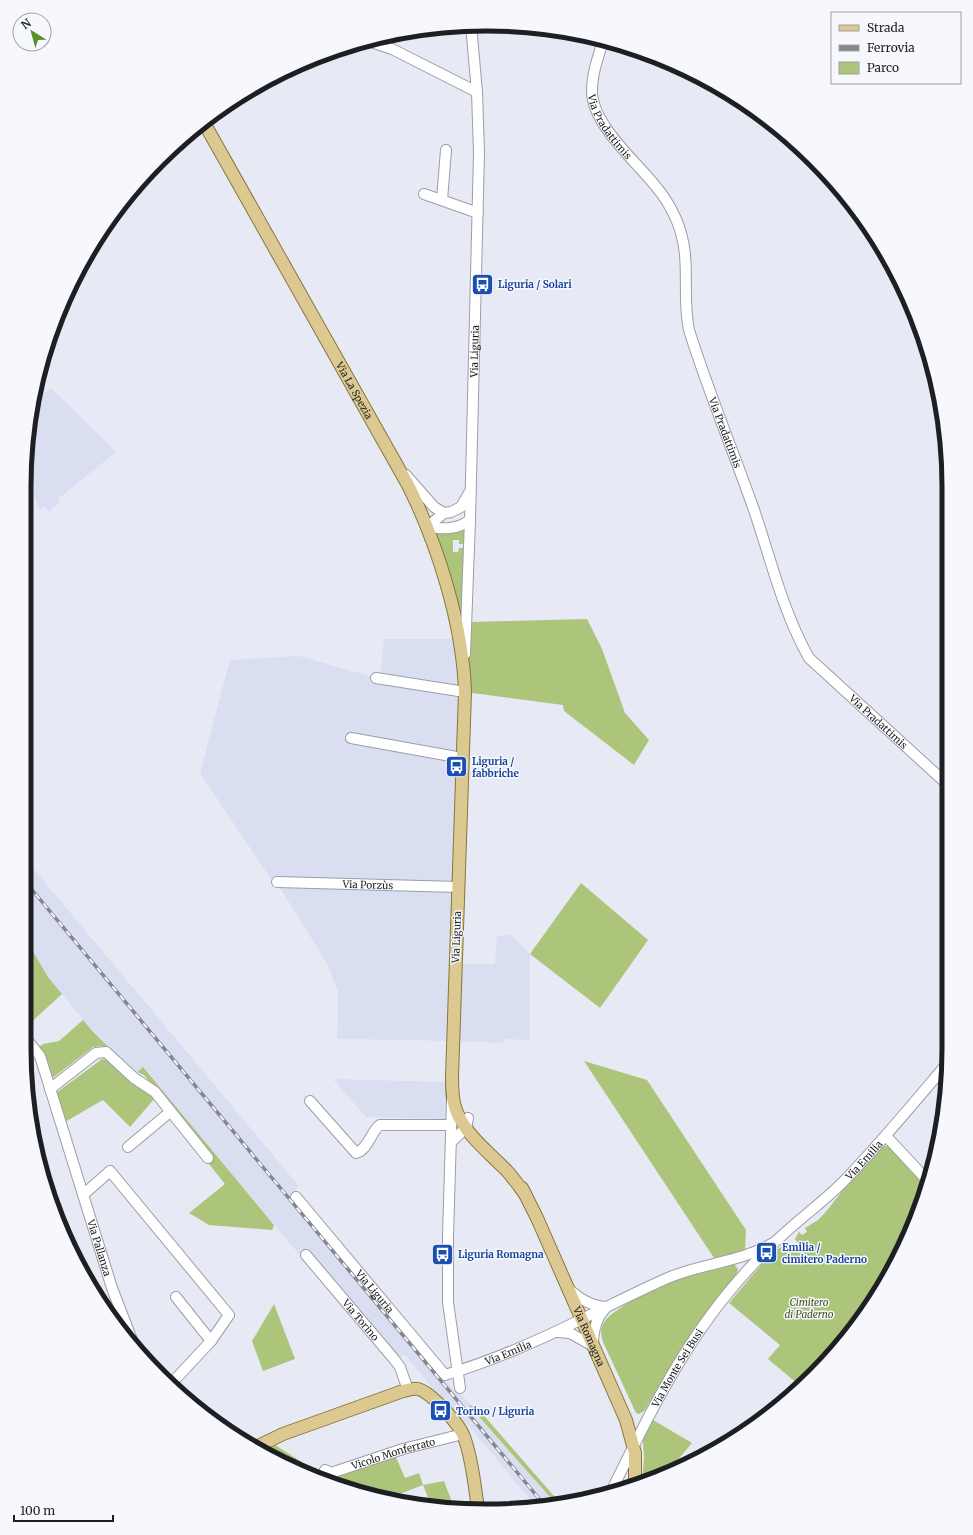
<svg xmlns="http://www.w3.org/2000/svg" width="973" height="1535" viewBox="0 0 973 1535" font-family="Merriweather,serif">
	<rect width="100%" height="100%" fill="#e7eaf5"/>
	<g fill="#dadef1">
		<polygon points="51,388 116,452 59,498 59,503 49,512 45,506 39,510 28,478 28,426 34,403"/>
		<polygon points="384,639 454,639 461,688 458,964 495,964 497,937 510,934 530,954 530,1040 503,1039 503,1043 458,1041 337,1039 338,992 328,965 282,891 275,885 200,773 230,660 299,656 380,679"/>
		<polygon points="28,862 298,1185 292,1197 454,1390 456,1388 557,1505 536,1507 469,1426 459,1420 405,1355 399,1358 302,1258 143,1067 137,1072 94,1033 48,977 28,943"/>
		<polygon points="333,1079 447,1082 445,1119 366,1117"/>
	</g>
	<g fill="#adc57a">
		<polygon points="468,526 467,544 459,544 459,540 453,540 453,552 458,552 459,548 467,548 464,638 434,529"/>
		<polygon points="587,619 602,649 625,713 649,740 634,765 564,711 563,705 465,692 469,622"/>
		<polygon points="581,883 648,940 600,1008 530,954"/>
		<polygon points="28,943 48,977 62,994 28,1025"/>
		<polygon points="83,1020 94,1033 112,1050 102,1046 93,1047 50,1080 38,1048 43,1044 59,1041"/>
		<polygon points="102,1059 107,1060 124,1075 155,1098 130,1127 103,1100 65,1122 56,1093"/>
		<polygon points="584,1061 647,1080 746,1230 745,1250 714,1258"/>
		<polygon points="143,1067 274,1225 272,1230 209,1225 189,1213 225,1184 209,1164 211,1157 144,1075 137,1072"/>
		<polygon points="885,1146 888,1146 925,1183 914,1226 887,1280 834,1353 799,1385 768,1359 780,1345 729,1303 771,1253 781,1247 790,1244 800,1250 801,1248 795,1239 799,1232 802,1235 807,1232 805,1228 818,1220 824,1214 871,1155"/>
		<path d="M734,1264L738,1269L737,1273L705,1314L644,1411L639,1414L636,1413L603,1342C601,1335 600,1330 603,1324C607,1317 613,1313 619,1309C650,1287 695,1267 734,1264Z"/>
		<polygon points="274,1304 295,1359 263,1371 252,1341"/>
		<polygon points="468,1404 479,1410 561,1504 557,1505"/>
		<polygon points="648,1417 692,1443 675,1463 681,1467 642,1482 644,1458 642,1426"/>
		<polygon points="395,1455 405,1478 419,1473 423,1485 444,1481 455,1510 431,1505 423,1485 392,1497 341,1487 329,1480 371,1462"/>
	</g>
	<polygon fill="#acc579" points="272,1443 341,1487 282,1463 261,1450"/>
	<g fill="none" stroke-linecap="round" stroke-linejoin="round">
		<defs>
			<g id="minor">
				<polyline points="365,40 392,49 477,92"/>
				<path id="s1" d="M603,41C598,57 592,74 592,91C592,125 637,162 657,188C665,197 671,208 676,219C693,258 681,292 689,330C708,391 733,450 754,510C771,560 783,612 809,658L947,784"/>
				<polyline points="424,194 478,213"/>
				<polyline points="442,200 446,150"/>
				<polyline points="406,475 434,507 444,513"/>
				<polyline points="427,527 444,513 451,512 461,507 469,493"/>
				<path d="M427,527C443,529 457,530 470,520"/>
				<path id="s2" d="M465,654L470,520L479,153L477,92L471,25"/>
				<polyline points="376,678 465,692"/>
				<polyline points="351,738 462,758"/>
				<path id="s3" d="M277,882L458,887"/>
				<path id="s4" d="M28,1041L40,1056L112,1288L134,1345"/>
				<polyline points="50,1089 96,1053 106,1052 134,1078 155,1092 208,1158"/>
				<path d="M310,1101L356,1153C368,1150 371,1131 380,1125H451"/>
				<polyline points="452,1101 448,1236 448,1302 460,1388"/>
				<polyline points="886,1136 926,1179"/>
				<polyline points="451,1142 466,1128 468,1118"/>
				<polyline points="128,1147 170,1112"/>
				<polyline points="83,1195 110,1171 229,1315 211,1341"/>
				<path id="s5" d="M296,1197L445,1375C492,1361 538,1341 582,1319C611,1305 640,1290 670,1277C704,1263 741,1262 773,1243"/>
				<path id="s6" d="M306,1255L394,1359L400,1367L408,1390"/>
				<path d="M568,1288C579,1299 591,1306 606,1307"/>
				<polyline points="557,1332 570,1333 593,1346"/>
				<path d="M593,1346C593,1332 595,1319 605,1309"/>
				<polyline points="170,1385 211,1341 176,1297"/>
				<path id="s7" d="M325,1470L331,1473L403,1449L463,1434"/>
				<path id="s8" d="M610,1494C644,1424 678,1354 728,1293C742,1276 757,1259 773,1244C795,1222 821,1204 843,1182C879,1145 912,1105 945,1066"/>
			</g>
			<g id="major">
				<path id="s9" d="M203,121L408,485C438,545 463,625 465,692L452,1077C452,1088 452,1100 456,1110C466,1136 490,1153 508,1172C514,1179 519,1186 525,1194"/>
				<path id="s10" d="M522,1188L537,1218L626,1420L635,1453V1485"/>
				<path d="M256,1447L283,1434L403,1391C408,1390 413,1388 418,1389C431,1392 460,1425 464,1437C472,1457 475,1488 478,1509"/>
			</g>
		</defs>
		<use href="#minor" stroke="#9b9ea8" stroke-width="12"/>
		<use href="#major" stroke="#89763a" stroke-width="14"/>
		<use href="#minor" stroke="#fff" stroke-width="10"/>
		<use href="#major" stroke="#dbc991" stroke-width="12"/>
		<defs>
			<polyline id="rail" points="28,885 546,1507"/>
		</defs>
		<use href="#rail" stroke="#85878f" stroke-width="3.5"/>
		<use href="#rail" stroke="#f6f8fe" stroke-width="2" stroke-dasharray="6" stroke-linecap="butt"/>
	</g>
	<defs>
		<symbol id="bus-square" viewBox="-11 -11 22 22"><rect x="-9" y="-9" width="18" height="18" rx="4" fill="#1a4fb4" stroke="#f6f8fe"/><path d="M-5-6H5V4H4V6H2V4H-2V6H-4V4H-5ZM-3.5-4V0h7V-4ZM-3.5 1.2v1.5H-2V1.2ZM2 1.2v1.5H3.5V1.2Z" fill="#fff"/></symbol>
	</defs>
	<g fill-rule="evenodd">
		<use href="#bus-square" x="470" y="272" width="25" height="25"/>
		<use href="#bus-square" x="444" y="754" width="25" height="25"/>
		<use href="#bus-square" x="754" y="1240" width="25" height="25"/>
		<use href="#bus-square" x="430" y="1242" width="25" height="25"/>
		<use href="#bus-square" x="428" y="1398" width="25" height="25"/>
	</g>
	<g text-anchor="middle" stroke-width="3" stroke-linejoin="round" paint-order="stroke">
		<g font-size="10" fill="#1e1f23" stroke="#f6f8fe">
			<text dy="4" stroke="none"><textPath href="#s1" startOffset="92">Via Pradattimis</textPath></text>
			<text dy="4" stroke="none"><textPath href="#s2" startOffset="303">Via Liguria</textPath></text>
			<text dy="4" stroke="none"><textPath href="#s9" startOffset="309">Via La Spezia</textPath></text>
			<text dy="4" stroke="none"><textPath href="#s1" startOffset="428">Via Pradattimis</textPath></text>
			<text dy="4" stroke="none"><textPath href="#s1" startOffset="763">Via Pradattimis</textPath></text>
			<text dy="4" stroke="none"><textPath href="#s3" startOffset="91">Via Porzùs</textPath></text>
			<text transform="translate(456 937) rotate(-88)" y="4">Via Liguria</text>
			<text dy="4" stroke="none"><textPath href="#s8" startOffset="424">Via Emilia</textPath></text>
			<text dy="4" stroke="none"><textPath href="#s4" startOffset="220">Via Pallanza</textPath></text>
			<text dy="4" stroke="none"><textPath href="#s5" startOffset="123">Via Liguria</textPath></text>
			<text dy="4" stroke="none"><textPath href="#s6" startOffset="85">Via Torino</textPath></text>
			<text dy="4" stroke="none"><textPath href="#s10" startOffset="163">Via Romagna</textPath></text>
			<text dy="4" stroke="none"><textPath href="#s5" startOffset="299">Via Emilia</textPath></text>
			<text dy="4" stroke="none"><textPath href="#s8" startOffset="143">Via Monte Sei Busi</textPath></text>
			<text dy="4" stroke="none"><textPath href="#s7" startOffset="72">Vicolo Monferrato</textPath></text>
		</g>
		<g font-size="10" font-weight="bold" fill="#164399" stroke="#f6f8fe" text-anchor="start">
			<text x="498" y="288">Liguria / Solari</text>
			<text x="472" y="765">Liguria /<tspan x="472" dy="12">fabbriche</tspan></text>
			<text x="782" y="1251">Emilia /<tspan x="782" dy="12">cimitero Paderno</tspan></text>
			<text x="458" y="1258">Liguria Romagna</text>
			<text x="456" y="1415">Torino / Liguria</text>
		</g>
		<g font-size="10" font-style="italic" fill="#42511b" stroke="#f6f8fe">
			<text x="809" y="1306">Cimitero<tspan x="809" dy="12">di Paderno</tspan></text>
		</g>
	</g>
	<path d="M0 0H973V1535H0ZM486 31H487A455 455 0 0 1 942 486V1049A455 455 0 0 1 487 1504H486A455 455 0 0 1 31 1049V486A455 455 0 0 1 486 31Z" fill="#f6f8fe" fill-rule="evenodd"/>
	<path fill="none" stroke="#1e1f23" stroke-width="5" d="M486 31H487A455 455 0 0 1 942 486V1049A455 455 0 0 1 487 1504H486A455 455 0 0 1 31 1049V486A455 455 0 0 1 486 31Z"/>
	<rect x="831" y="12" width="130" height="72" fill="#f6f8fe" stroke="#a0a1a6"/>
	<rect x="839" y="25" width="20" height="6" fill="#dbc991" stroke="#a0a1a6"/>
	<text x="867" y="32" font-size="12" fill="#1e1f23">Strada</text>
	<rect x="839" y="45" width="20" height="6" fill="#85878f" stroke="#a0a1a6"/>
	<text x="867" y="52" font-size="12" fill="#1e1f23">Ferrovia</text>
	<rect x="839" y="62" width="20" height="12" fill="#adc57a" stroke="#a0a1a6"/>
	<text x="867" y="72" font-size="12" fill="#1e1f23">Parco</text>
	<g transform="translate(32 32) rotate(323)"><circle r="19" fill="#f6f8fe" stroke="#a0a1a6"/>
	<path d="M0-3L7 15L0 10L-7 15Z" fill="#5c9029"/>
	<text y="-6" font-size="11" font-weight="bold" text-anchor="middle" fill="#1e1f23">N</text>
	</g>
	<path d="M14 1515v6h99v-6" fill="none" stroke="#1e1f23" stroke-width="2"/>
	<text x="20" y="1515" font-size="12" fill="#1e1f23" stroke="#f6f8fe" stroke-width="3" paint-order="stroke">100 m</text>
</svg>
